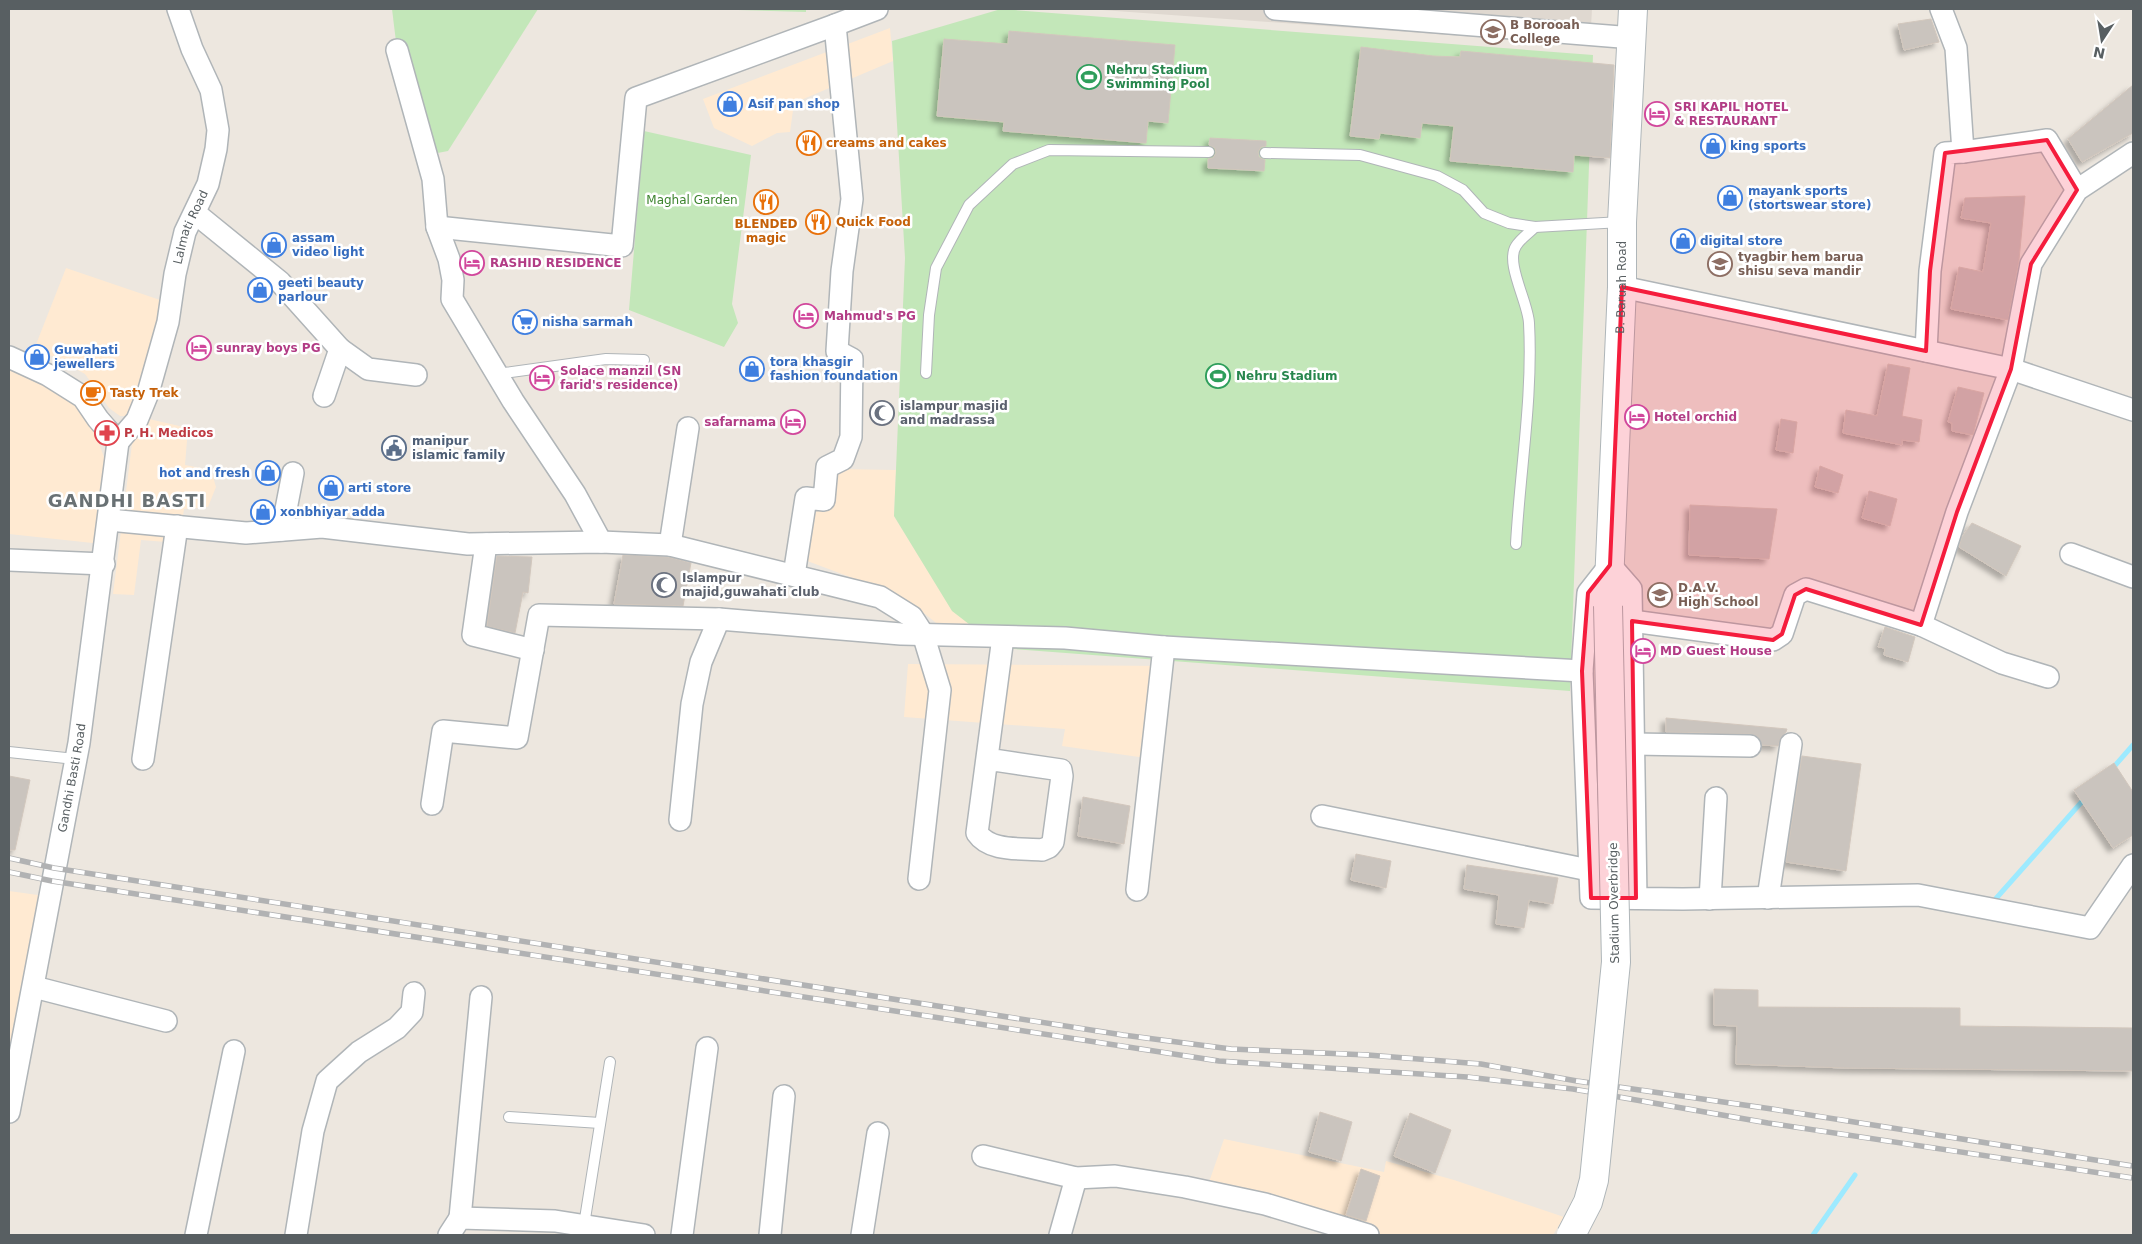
<svg xmlns="http://www.w3.org/2000/svg" width="2142" height="1244" viewBox="0 0 2142 1244" font-family="'DejaVu Sans',sans-serif">
	<defs>
		<filter id="shadow"><feDropShadow dx="-4.5" dy="4.5" stdDeviation="2.5" flood-color="#0004"/></filter>
	</defs>
	<rect width="100%" height="100%" fill="#ede7df"/>
	<g fill="#ffead2">
		<polygon points="890,28 893,61 794,103 790,132 777,133 752,146 714,128 703,99"/>
		<polygon points="66,268 163,301 149,366 129,416 120,416 109,408 85,374 35,347"/>
		<polygon points="9,364 55,384 89,415 106,463 102,544 9,534"/>
		<polygon points="149,419 188,428 185,465 211,470 216,487 208,507 184,509 179,543 141,540 134,595 113,594 133,436"/>
		<polygon points="835,469 896,470 894,516 952,610 972,626 941,627 925,614 882,589 802,559 809,507"/>
		<polygon points="908,664 1169,666 1153,759 1062,746 1065,729 904,717"/>
		<polygon points="9,891 45,896 9,1065"/>
		<polygon points="1224,1139 1384,1172 1386,1161 1454,1180 1564,1217 1553,1235 1374,1235 1208,1185"/>
	</g>
	<polygon fill="#dfd8d0" points="1088,9 1592,9 1590,45"/>
	<g fill="#c3e7b9">
		<polygon points="392,9 538,9 448,151 427,155 397,50"/>
		<polygon points="703,9 806,9 806,12"/>
		<polygon points="1001,9 1593,55 1570,691 1000,648 952,611 894,516 905,258 892,41"/>
		<polygon points="644,131 751,155 732,304 738,323 724,347 629,310"/>
	</g>
	<g fill="none" stroke-linecap="round" stroke-linejoin="round">
		<g stroke="#9deaff" stroke-width="5">
			<polyline points="2112,769 2133,745"/>
			<polyline points="1992,903 2086,797"/>
			<polyline points="1813,1235 1855,1175"/>
		</g>
	</g>
	<g fill="#cac4be" stroke="#d2c7bd" filter="url(#shadow)">
		<polygon points="1931,19 1939,42 1904,50 1898,24"/>
		<polygon points="1009,31 1175,45 1168,123 1148,121 1146,143 1003,131 1004,122 937,116 944,39 1008,44"/>
		<polygon points="1361,47 1433,56 1460,57 1461,51 1614,65 1610,158 1574,155 1573,172 1450,161 1454,126 1422,123 1420,138 1380,133 1379,139 1350,136"/>
		<polygon points="2133,85 2133,133 2082,162 2068,139"/>
		<polygon points="1210,138 1266,141 1266,146 1261,147 1258,152 1259,157 1265,160 1264,171 1208,168 1208,159 1213,158 1216,153 1215,148 1209,145"/>
		<polygon points="2025,196 2019,260 2008,320 1951,309 1959,267 1983,272 1991,223 1961,218 1965,198"/>
		<polygon points="1888,364 1910,368 1902,416 1922,420 1919,442 1902,440 1902,445 1843,433 1846,410 1877,416"/>
		<polygon points="1958,387 1984,393 1973,435 1952,431 1952,423 1948,422"/>
		<polygon points="1781,419 1797,422 1793,453 1776,450"/>
		<polygon points="1820,466 1843,475 1838,493 1815,487"/>
		<polygon points="1869,491 1897,499 1890,526 1862,518"/>
		<polygon points="1690,505 1777,509 1769,559 1689,555"/>
		<polygon points="1972,523 2021,546 2006,576 1959,547 1962,537"/>
		<polygon points="623,555 668,557 691,563 683,606 614,604"/>
		<polygon points="497,556 532,557 528,593 523,592 515,633 487,626"/>
		<polygon points="1885,627 1915,637 1908,662 1884,655 1885,648 1878,647"/>
		<polygon points="1666,718 1787,729 1786,732 1781,737 1778,746 1762,745 1757,736 1750,734 1666,732"/>
		<polygon points="1802,756 1861,764 1846,871 1786,862"/>
		<polygon points="2114,763 2133,792 2133,835 2113,848 2074,790"/>
		<polygon points="9,776 30,780 15,850 9,850"/>
		<polygon points="1083,797 1130,806 1124,844 1078,836"/>
		<polygon points="1356,854 1391,861 1386,888 1351,880"/>
		<polygon points="1467,865 1558,878 1553,904 1529,900 1524,928 1496,924 1499,895 1464,889"/>
		<polygon points="1714,989 1758,990 1758,1007 1960,1008 1960,1026 2133,1028 2133,1071 1846,1068 1736,1064 1737,1026 1714,1025"/>
		<polygon points="1320,1112 1352,1122 1341,1161 1309,1152"/>
		<polygon points="1410,1113 1451,1130 1435,1173 1394,1156"/>
		<polygon points="1361,1169 1380,1176 1366,1221 1346,1215"/>
	</g>
	<g fill="none" stroke-linecap="round" stroke-linejoin="round">
		<defs>
			<g id="service">
				<polyline points="1265,153 1360,155 1437,176 1463,190 1484,213 1509,223 1535,227 1621,222"/>
				<polyline points="926,373 929,315 936,268 969,205 1013,164 1049,150 1209,152"/>
				<polyline points="497,374 606,359 644,360"/>
				<path d="M1516,544C1520,471 1533,397 1529,323C1528,302 1505,263 1516,246C1520,239 1529,233 1535,227"/>
				<polyline points="9,752 75,759"/>
				<polyline points="509,1117 600,1123"/>
				<polyline points="584,1225 610,1062"/>
			</g>
			<g id="minor">
				<polyline points="1275,9 1633,38"/>
				<polyline points="1941,9 1956,48 1963,152 2047,140 2077,190"/>
				<polyline points="835,25 877,9"/>
				<polyline points="397,50 433,179 437,227 449,259 453,280 452,299 513,401 575,494 601,542"/>
				<polyline points="195,213 280,282 340,349"/>
				<polyline points="437,227 622,246 636,98 835,25 852,199 842,271 837,351 852,359 851,437 843,459 827,467 824,500 806,498 794,575"/>
				<polyline points="1622,287 2011,369 2133,410"/>
				<polyline points="1926,351 1930,271 1945,153 1963,152"/>
				<polyline points="9,357 48,375 83,397 98,419 118,442"/>
				<polyline points="324,396 340,349 368,369 416,375"/>
				<path id="s1" d="M118,442L137,420L148,393L168,322L175,274L185,232L208,184L216,149L218,130L211,90L192,49L178,9"/>
				<polyline points="109,520 246,533 322,527 468,544 601,542 670,545 880,597 912,617 923,634 940,690 919,879"/>
				<polyline points="282,530 293,473"/>
				<polyline points="486,544 473,635 533,650"/>
				<polyline points="670,545 688,428"/>
				<polyline points="2071,554 2133,577"/>
				<polyline points="9,560 104,564"/>
				<polyline points="1632,621 1773,640 1782,634 1795,595 1806,589 1921,625 2002,663 2048,677"/>
				<polyline points="1921,625 1957,512 2011,369 2031,264 2077,190 2133,153"/>
				<polyline points="1164,647 1582,671"/>
				<polyline points="1634,744 1750,746"/>
				<polyline points="143,759 177,526"/>
				<path d="M987,759L1061,770L1062,776L1053,842L1049,847L1042,850C1020,848 990,852 977,833L1003,637"/>
				<polyline points="432,804 443,731 517,738 539,615 719,619"/>
				<polyline points="1322,816 1589,870"/>
				<polyline points="680,820 692,704 701,662 719,619 901,634 1065,638 1164,647 1137,890"/>
				<polyline points="1636,898 1631,589 1610,565 1588,593 1582,671 1591,898 1683,899 1918,895 2090,928 2133,865"/>
				<polyline points="1768,898 1791,744"/>
				<polyline points="1710,899 1716,798"/>
				<polyline points="34,987 166,1021"/>
				<path id="s2" d="M9,1112L79,743L118,442"/>
				<polyline points="983,1156 1076,1178 1115,1176 1185,1187 1265,1204 1368,1235"/>
				<polyline points="460,1218 481,997"/>
				<polyline points="196,1235 234,1051"/>
				<polyline points="296,1235 313,1131 327,1081 359,1052 397,1028 412,1012 414,993"/>
				<polyline points="449,1235 460,1218 555,1221 644,1235"/>
				<polyline points="682,1235 707,1048"/>
				<polyline points="770,1235 784,1096"/>
				<polyline points="862,1235 878,1133"/>
				<polyline points="1060,1235 1076,1178"/>
			</g>
			<g id="secondary">
				<path id="s3" d="M1608,606L1622,287V222L1633,9"/>
			</g>
		</defs>
		<use href="#service" stroke="#b0b5b8" stroke-width="12"/>
		<use href="#minor" stroke="#b0b5b8" stroke-width="24"/>
		<use href="#secondary" stroke="#afb6b9" stroke-width="30"/>
		<use href="#service" stroke="#fff" stroke-width="10"/>
		<use href="#minor" stroke="#fff" stroke-width="21"/>
		<use href="#secondary" stroke="#fff" stroke-width="28"/>
		<defs>
			<g id="rail">
				<polyline points="9,858 54,868 1123,1035 1231,1049 1368,1055 1481,1064 1577,1081 1772,1109 2133,1166"/>
				<polyline points="9,872 52,881 1219,1061 1467,1077 1573,1089 1768,1123 2133,1178"/>
			</g>
		</defs>
		<use href="#rail" stroke="#b1b2b3" stroke-width="5.5"/>
		<use href="#rail" stroke="#fff" stroke-width="4" stroke-dasharray="11" stroke-linecap="butt"/>
		<defs>
			<polyline id="secondary-bridge" points="1571,1235 1588,1202 1594,1180 1616,962 1608,606"/>
		</defs>
		<use href="#secondary-bridge" stroke="#afb6b9" stroke-width="30" stroke-linecap="butt"/>
		<use href="#secondary-bridge" stroke="#fff" stroke-width="28"/>
	</g>
	<path fill="#f51d3d" fill-opacity="0.2" stroke="#f51d3d" stroke-width="4" stroke-linejoin="round" d="M2047,140L2077,190L2031,264L2011,369L1957,512L1921,625L1806,589L1795,595L1782,634L1773,640L1632,621L1636,898H1591L1582,671L1588,593L1610,565L1622,287L1926,351L1930,271L1945,153Z"/>
	<defs>
		<symbol id="university-ring" viewBox="-11 -11 22 22"><circle r="9.5" fill="#fff" stroke="#8d6e63" stroke-width="1.5"/><path d="M0-5L7-2L0 1L-7-2ZM-4 1L0 2.5L4 1V4Q0 6-4 4Z" fill="#8d6e63"/></symbol>
		<symbol id="stadium-ring" viewBox="-11 -11 22 22"><circle r="9.5" fill="#fff" stroke="#2e9e5b" stroke-width="1.5"/><path d="M0-5a6.5 5 0 1 0 0 10a6.5 5 0 1 0 0-10ZM-3.5-1.8h7v3.6h-7Z" fill="#2e9e5b"/></symbol>
		<symbol id="shop-ring" viewBox="-11 -11 22 22"><circle r="9.5" fill="#fff" stroke="#3f7fe0" stroke-width="1.5"/><path d="M-5-2.5h2.3a2.7 3.5 0 0 1 5.4 0H5L5.5 6h-11ZM-1.5-2.5h3a1.5 2.3 0 0 0-3 0Z" fill="#3f7fe0"/></symbol>
		<symbol id="hotel-ring" viewBox="-11 -11 22 22"><circle r="9.5" fill="#fff" stroke="#d1479c" stroke-width="1.5"/><path d="M-6-4.5h1.5V1H6V5H4.5V3h-9V5H-6ZM-4 0a1.8 1.8 0 1 1 3.6 0ZM.5 0V-2.5h3Q6-2.5 6 0Z" fill="#d1479c"/></symbol>
		<symbol id="restaurant-ring" viewBox="-11 -11 22 22"><circle r="9.5" fill="#fff" stroke="#e8710a" stroke-width="1.5"/><path d="M-5-6h1v4h1v-4h1v4h1v-4h1v5L-1.5 .5V6h-2V.5L-5-1ZM5-6V6H3V1.5H1.5Q1.5-4 5-6Z" fill="#e8710a"/></symbol>
		<symbol id="supermarket-ring" viewBox="-11 -11 22 22"><circle r="9.5" fill="#fff" stroke="#3f7fe0" stroke-width="1.5"/><path d="M-6-5.5h2.5l.6 2H6L4.5 2H-2.5L-4.4-4H-6ZM-1.5 3.2a1.3 1.3 0 1 0 .1 0ZM3 3.2a1.3 1.3 0 1 0 .1 0Z" fill="#3f7fe0"/></symbol>
		<symbol id="cafe-ring" viewBox="-11 -11 22 22"><circle r="9.5" fill="#fff" stroke="#e8710a" stroke-width="1.5"/><path d="M-5.5-4.5H6V0H3Q3 3.5 0 3.5H-2.5Q-5.5 3.5-5.5 0ZM3-3.2v2h1.7v-2ZM-6 4.5H4V6H-6Z" fill="#e8710a"/></symbol>
		<symbol id="mosque-ring" viewBox="-11 -11 22 22"><circle r="9.5" fill="#fff" stroke="#6b7280" stroke-width="1.5"/><path d="M3.5-4.9A6 6 0 1 0 3.5 4.9A5 5 0 1 1 3.5-4.9Z" fill="#6b7280"/></symbol>
		<symbol id="pharmacy-ring" viewBox="-11 -11 22 22"><circle r="9.5" fill="#fff" stroke="#e0444e" stroke-width="1.5"/><path d="M-2-6h4v4h4v4h-4v4h-4v-4h-4v-4h4Z" fill="#e0444e"/></symbol>
		<symbol id="civic-ring" viewBox="-11 -11 22 22"><circle r="9.5" fill="#fff" stroke="#5c6f8a" stroke-width="1.5"/><path d="M-.6-6.5H3V-4.5H.6V-3L4-1V1h2V6H-6V1h2V-1L-.6-3ZM-1.2 2.5V6h2.4V2.5Z" fill="#5c6f8a"/></symbol>
		<symbol id="school-ring" viewBox="-11 -11 22 22"><circle r="9.5" fill="#fff" stroke="#8d6e63" stroke-width="1.5"/><path d="M0-5L7-2L0 1L-7-2ZM-4 1L0 2.5L4 1V4Q0 6-4 4Z" fill="#8d6e63"/></symbol>
	</defs>
	<g fill-rule="evenodd">
		<use href="#university-ring" x="1479" y="18" width="28" height="28"/>
		<use href="#stadium-ring" x="1075" y="63" width="28" height="28"/>
		<use href="#shop-ring" x="716" y="90" width="28" height="28"/>
		<use href="#hotel-ring" x="1643" y="100" width="28" height="28"/>
		<use href="#restaurant-ring" x="795" y="129" width="28" height="28"/>
		<use href="#shop-ring" x="1699" y="132" width="28" height="28"/>
		<use href="#shop-ring" x="1716" y="184" width="28" height="28"/>
		<use href="#restaurant-ring" x="752" y="188" width="28" height="28"/>
		<use href="#restaurant-ring" x="804" y="208" width="28" height="28"/>
		<use href="#shop-ring" x="1669" y="227" width="28" height="28"/>
		<use href="#shop-ring" x="260" y="231" width="28" height="28"/>
		<use href="#hotel-ring" x="458" y="249" width="28" height="28"/>
		<use href="#university-ring" x="1706" y="250" width="28" height="28"/>
		<use href="#shop-ring" x="246" y="276" width="28" height="28"/>
		<use href="#hotel-ring" x="792" y="302" width="28" height="28"/>
		<use href="#supermarket-ring" x="511" y="308" width="28" height="28"/>
		<use href="#hotel-ring" x="185" y="334" width="28" height="28"/>
		<use href="#shop-ring" x="23" y="343" width="28" height="28"/>
		<use href="#shop-ring" x="738" y="355" width="28" height="28"/>
		<use href="#stadium-ring" x="1204" y="362" width="28" height="28"/>
		<use href="#hotel-ring" x="528" y="364" width="28" height="28"/>
		<use href="#cafe-ring" x="79" y="379" width="28" height="28"/>
		<use href="#mosque-ring" x="868" y="399" width="28" height="28"/>
		<use href="#hotel-ring" x="1623" y="403" width="28" height="28"/>
		<use href="#hotel-ring" x="779" y="408" width="28" height="28"/>
		<use href="#pharmacy-ring" x="93" y="419" width="28" height="28"/>
		<use href="#civic-ring" x="380" y="434" width="28" height="28"/>
		<use href="#shop-ring" x="254" y="459" width="28" height="28"/>
		<use href="#shop-ring" x="317" y="474" width="28" height="28"/>
		<use href="#shop-ring" x="249" y="498" width="28" height="28"/>
		<use href="#mosque-ring" x="650" y="571" width="28" height="28"/>
		<use href="#school-ring" x="1646" y="581" width="28" height="28"/>
		<use href="#hotel-ring" x="1629" y="637" width="28" height="28"/>
	</g>
	<g text-anchor="middle" stroke-width="5" stroke-linejoin="round" paint-order="stroke">
		<g font-size="12" font-weight="bold" fill="#785e54" stroke="#fff" text-anchor="start">
			<text x="1510" y="29">B Borooah<tspan x="1510" dy="14">College</tspan></text>
			<text x="1738" y="261">tyagbir hem barua<tspan x="1738" dy="14">shisu seva mandir</tspan></text>
			<text x="1678" y="592">D.A.V.<tspan x="1678" dy="14">High School</tspan></text>
		</g>
		<g font-size="12" font-weight="bold" fill="#27864d" stroke="#fff" text-anchor="start">
			<text x="1106" y="74">Nehru Stadium<tspan x="1106" dy="14">Swimming Pool</tspan></text>
			<text x="1236" y="380">Nehru Stadium</text>
		</g>
		<g font-size="12" font-weight="bold" fill="#366cbe" stroke="#fff" text-anchor="start">
			<text x="748" y="108">Asif pan shop</text>
			<text x="1730" y="150">king sports</text>
			<text x="1748" y="195">mayank sports<tspan x="1748" dy="14">(stortswear store)</tspan></text>
			<text x="292" y="242">assam<tspan x="292" dy="14">video light</tspan></text>
			<text x="1700" y="245">digital store</text>
			<text x="278" y="287">geeti beauty<tspan x="278" dy="14">parlour</tspan></text>
			<text x="542" y="326">nisha sarmah</text>
			<text x="54" y="354">Guwahati<tspan x="54" dy="14">jewellers</tspan></text>
			<text x="770" y="366">tora khasgir<tspan x="770" dy="14">fashion foundation</tspan></text>
			<text x="250" y="477" text-anchor="end">hot and fresh</text>
			<text x="348" y="492">arti store</text>
			<text x="280" y="516">xonbhiyar adda</text>
		</g>
		<g font-size="12" font-weight="bold" fill="#b23c85" stroke="#fff" text-anchor="start">
			<text x="1674" y="111">SRI KAPIL HOTEL<tspan x="1674" dy="14">&amp; RESTAURANT</tspan></text>
			<text x="490" y="267">RASHID RESIDENCE</text>
			<text x="824" y="320">Mahmud's PG</text>
			<text x="216" y="352">sunray boys PG</text>
			<text x="560" y="375">Solace manzil (SN<tspan x="560" dy="14">farid's residence)</tspan></text>
			<text x="1654" y="421">Hotel orchid</text>
			<text x="776" y="426" text-anchor="end">safarnama</text>
			<text x="1660" y="655">MD Guest House</text>
		</g>
		<g font-size="12" font-weight="bold" fill="#c56008" stroke="#fff" text-anchor="start">
			<text x="826" y="147">creams and cakes</text>
			<text x="836" y="226">Quick Food</text>
			<text x="766" y="228" text-anchor="middle">BLENDED<tspan x="766" dy="14">magic</tspan></text>
			<text x="110" y="397">Tasty Trek</text>
		</g>
		<g font-size="12" fill="#3d842e" stroke="#fff">
			<text x="692" y="204">Maghal Garden</text>
		</g>
		<g font-size="12" fill="#585f62" stroke="#fff">
			<text dy="4" stroke="none"><textPath href="#s1" startOffset="230">Lalmati Road</textPath></text>
			<text dy="4" stroke="none"><textPath href="#s3" startOffset="319">B. Baruah Road</textPath></text>
			<text dy="4" stroke="none"><textPath href="#s2" startOffset="340">Gandhi Basti Road</textPath></text>
			<text transform="translate(1614 903) rotate(-91)" y="4">Stadium Overbridge</text>
		</g>
		<g font-size="12" font-weight="bold" fill="#5b616d" stroke="#fff" text-anchor="start">
			<text x="900" y="410">islampur masjid<tspan x="900" dy="14">and madrassa</tspan></text>
			<text x="682" y="582">Islampur<tspan x="682" dy="14">majid,guwahati club</tspan></text>
		</g>
		<g font-size="12" font-weight="bold" fill="#be3a42" stroke="#fff" text-anchor="start">
			<text x="124" y="437">P. H. Medicos</text>
		</g>
		<g font-size="12" font-weight="bold" fill="#4e5e75" stroke="#fff" text-anchor="start">
			<text x="412" y="445">manipur<tspan x="412" dy="14">islamic family</tspan></text>
		</g>
		<g font-size="18" font-weight="bold" letter-spacing="1" fill="#697174" stroke="#fff">
			<text x="127" y="507">GANDHI BASTI</text>
		</g>
	</g>
	<rect width="2142" height="1244" fill="none" stroke="#585f62" stroke-width="20"/>
	<g transform="translate(2102 40) rotate(192)" stroke="#ffffff" stroke-width="4" paint-order="stroke">
	<path d="M0-4L9 19L0 12L-9 19Z" fill="#585f62"/>
	<text y="-8" font-size="14" font-weight="bold" text-anchor="middle" fill="#585f62">N</text>
	</g>
</svg>
